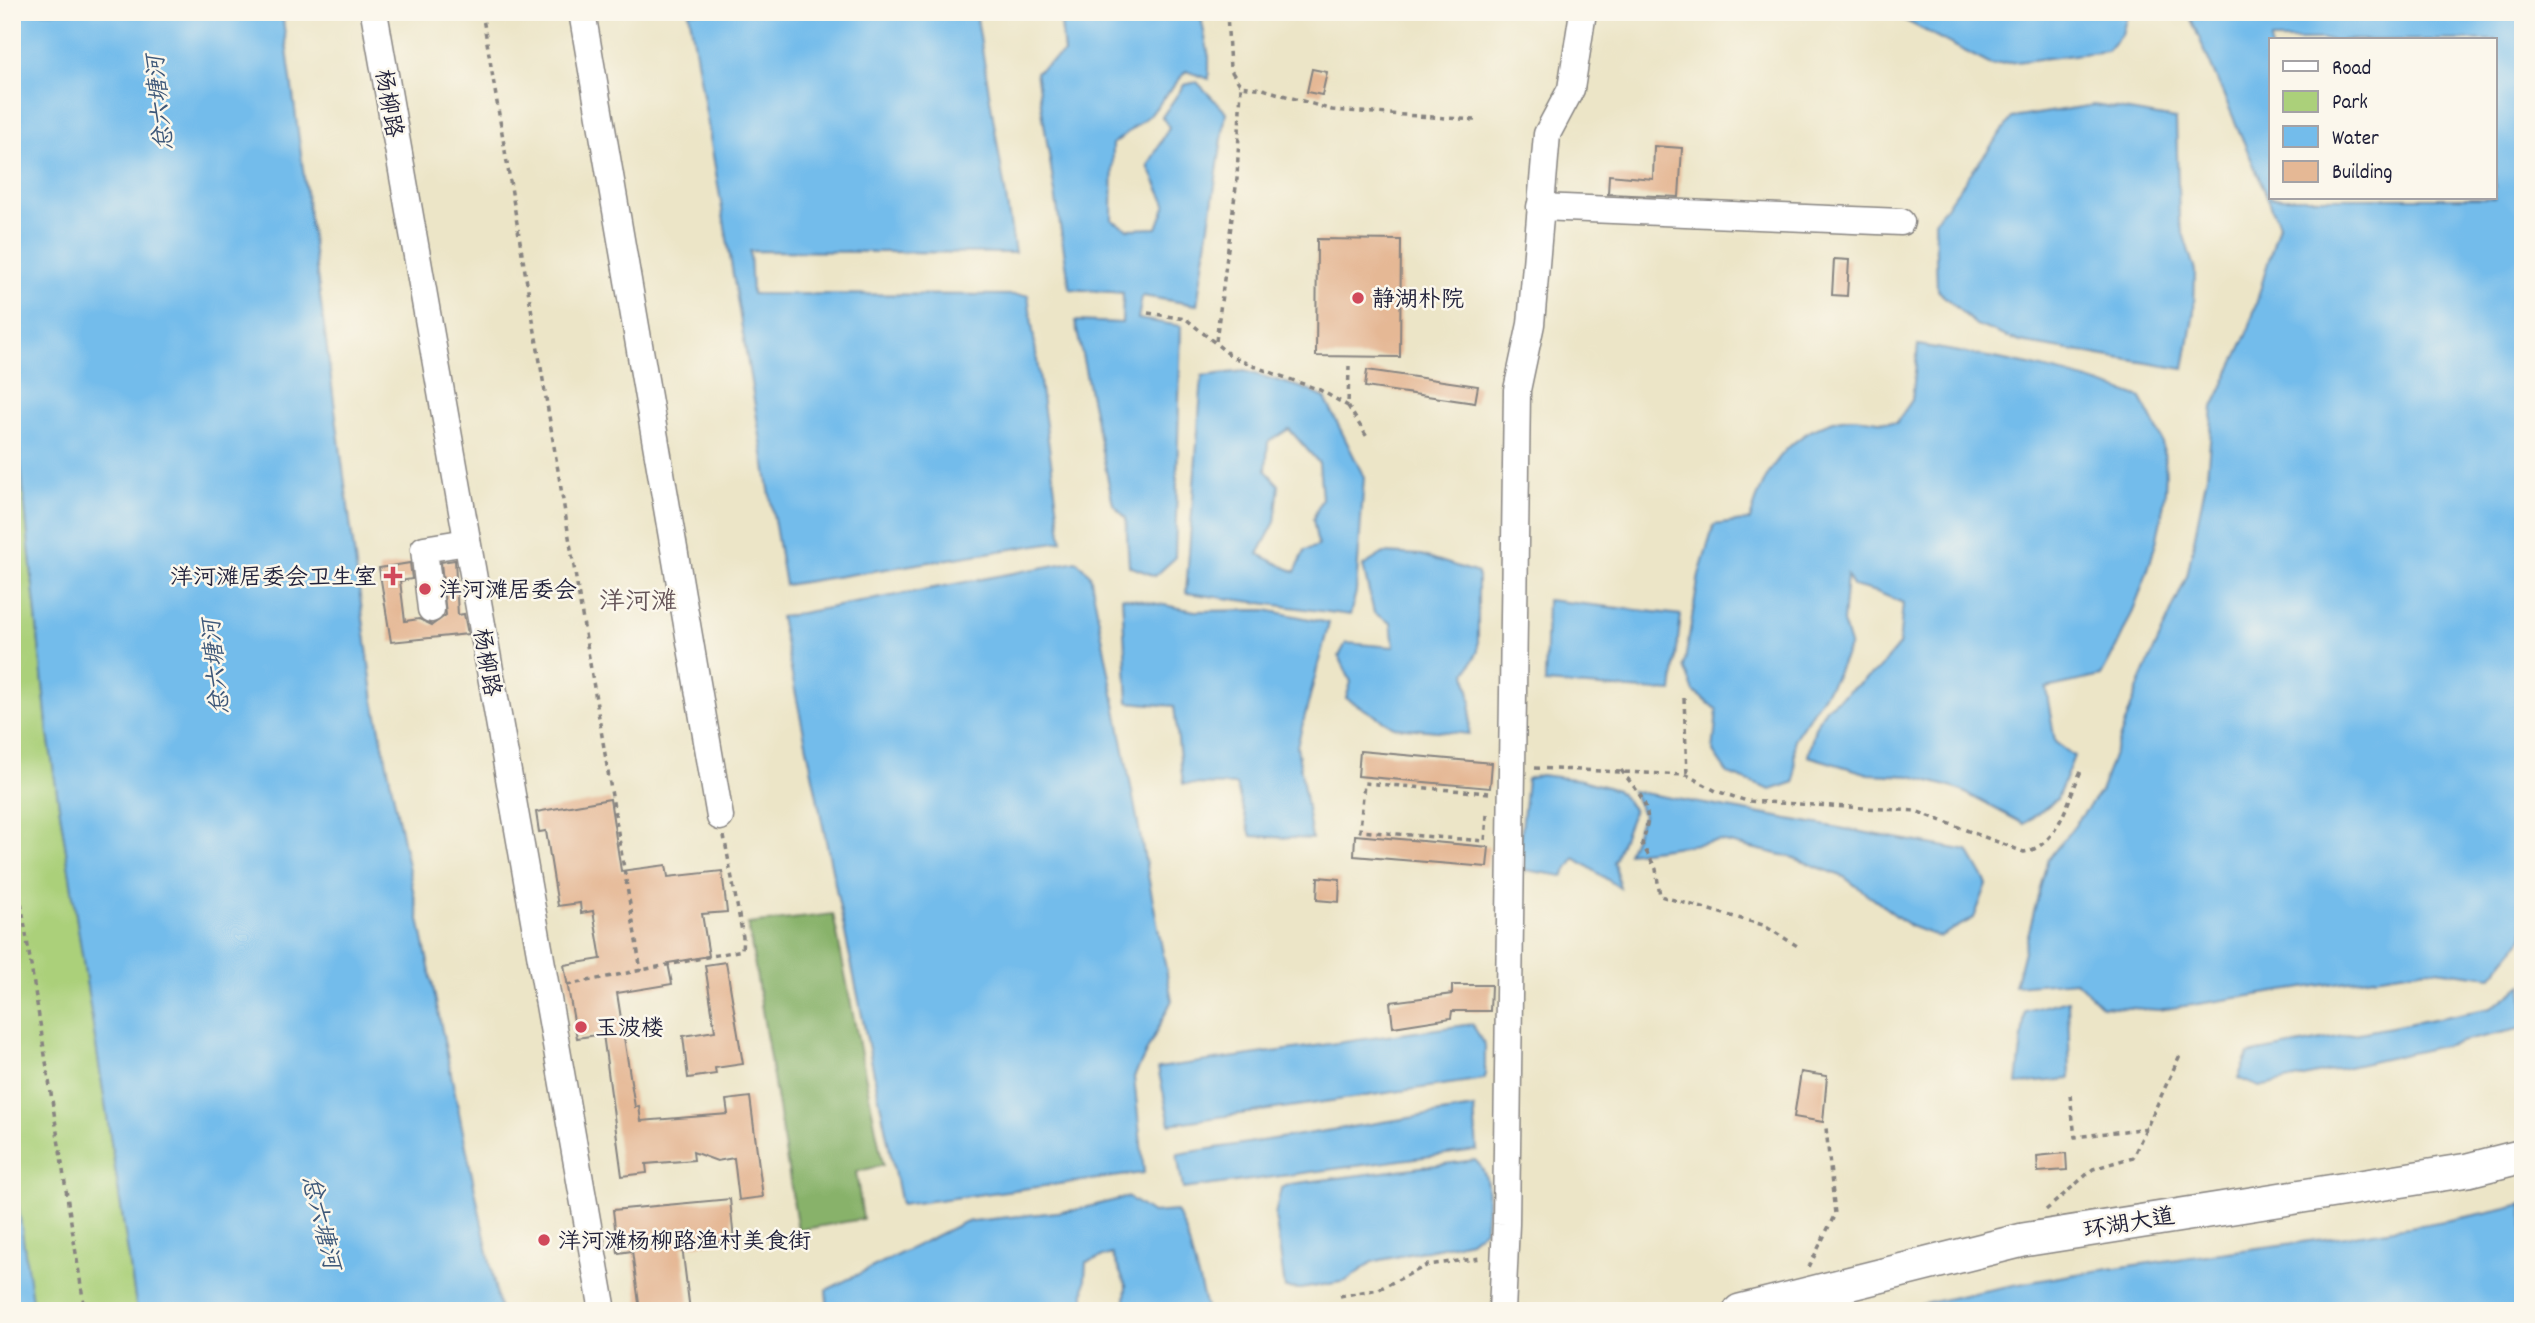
<svg xmlns="http://www.w3.org/2000/svg" width="2535" height="1323" viewBox="0 0 2535 1323" font-family="Dekko,'LXGW WenKai TC',sans-serif">
	<rect width="100%" height="100%" fill="#fbf7ec"/>
	<filter id="ink" filterUnits="userSpaceOnUse"><feTurbulence type="fractalNoise" baseFrequency=".0143" numOctaves="2"/><feDisplacementMap in="SourceGraphic" scale="14" xChannelSelector="R" yChannelSelector="G"/><feConvolveMatrix kernelMatrix="1 2 1 2 8 2 1 2 1" color-interpolation-filters="sRGB"/></filter>
	<filter id="wash" filterUnits="userSpaceOnUse"><feTurbulence type="fractalNoise" baseFrequency=".00686" numOctaves="4" result="noise"/><feDisplacementMap in="SourceGraphic" scale="28" xChannelSelector="R" yChannelSelector="G"/><feGaussianBlur stdDeviation="1.57" result="paint"/><feColorMatrix in="noise" values="0 0 0 0 0 0 0 0 0 0 0 0 0 0 0 0 0 1.4 0 .05"/><feComposite in="paint" operator="in"/></filter>
	<g filter="url(#wash)">
		<rect width="100%" height="100%" fill="#ece5c7"/>
		<polygon fill="#abd07a" stroke="#66795a" stroke-width="2" points="12,378 48,734 137,1311 12,1311"/>
		<polygon fill="#88b26a" stroke="#556a52" stroke-width="2" points="833,914 883,1165 856,1172 863,1219 798,1230 748,924"/>
		<g fill="#73bceb" stroke="#4a6f93" stroke-width="2" fill-rule="evenodd">
			<polygon points="12,12 282,12 374,701 500,1311 137,1311 48,734 12,378"/>
			<polygon points="689,12 976,12 1015,253 750,251 752,294 1028,295 1062,541 785,585"/>
			<polygon points="1045,12 1200,12 1209,57 1209,79 1186,71 1151,114 1113,144 1112,220 1128,229 1157,228 1166,204 1148,166 1169,127 1162,117 1184,85 1197,82 1226,112 1197,305 1142,296 1138,319 1181,326 1175,558 1155,576 1129,566 1126,518 1113,504 1075,321 1122,323 1123,293 1070,289 1036,72 1064,53 1061,23"/>
			<polygon points="1889,12 2128,12 2122,34 2107,51 1991,65"/>
			<path d="M2188,12H2523V938L2491,977L2427,969L2159,1010L2102,1006L2076,981L2015,986L2047,861L2100,792L2140,682L2187,576L2207,475L2213,407L2248,332L2279,224ZM2271,40H2495V198H2271Z"/>
			<polygon points="2094,105 2176,119 2179,220 2195,271 2194,311 2184,369 2020,342 1976,325 1937,290 1935,221 2012,118"/>
			<path d="M1918,345C1996,358 2067,369 2141,398C2147,410 2155,423 2160,436C2182,503 2134,618 2101,676L2046,688L2055,742L2074,756L2057,799L2024,824L1960,790L1912,776L1869,774L1808,756L1815,727L1826,708L1879,669L1899,645L1903,603L1877,592L1853,586L1847,575L1843,622L1850,645L1835,678L1794,739L1795,782L1771,790L1728,774L1713,752L1717,710L1694,692L1684,667L1699,575L1714,525L1750,520C1763,472 1786,435 1837,420C1853,415 1879,422 1896,423L1912,400Z"/>
			<path d="M1244,371L1303,388L1325,398L1364,477L1356,592L1350,615L1186,593L1202,376ZM1289,429L1319,463L1322,498L1313,519L1318,546L1305,550L1295,572L1258,554L1275,522L1279,485L1266,471L1268,442Z"/>
			<polygon points="1384,553 1421,555 1478,573 1478,651 1466,673 1471,701 1469,734 1394,727 1346,698 1351,682 1339,656 1346,643 1394,647 1391,623 1374,613 1363,566"/>
			<polygon points="1077,561 1090,574 1172,1000 1134,1077 1144,1173 901,1205 780,617"/>
			<polygon points="1122,597 1195,611 1266,610 1329,623 1297,746 1312,839 1251,836 1236,785 1183,784 1174,706 1128,702"/>
			<polygon points="1547,600 1681,615 1672,692 1545,683"/>
			<polygon points="1540,775 1582,780 1617,790 1634,810 1614,862 1620,888 1575,858 1563,876 1518,869 1527,779"/>
			<polygon points="1632,791 1968,851 1987,884 1974,918 1939,937 1910,926 1844,877 1791,857 1720,841 1628,853 1643,815"/>
			<polygon points="2523,985 2523,1028 2259,1087 2238,1078 2248,1054 2491,1008"/>
			<polygon points="2068,1000 2070,1079 2017,1084 2025,1011"/>
			<polygon points="1472,1024 1485,1045 1485,1079 1170,1124 1158,1068"/>
			<polygon points="1474,1108 1477,1150 1183,1189 1177,1154"/>
			<path d="M1475,1160C1494,1176 1486,1207 1485,1229L1470,1241L1372,1262L1346,1281L1301,1289L1285,1288L1275,1215L1281,1188L1291,1184Z"/>
			<polygon points="12,1161 31,1294 33,1311 12,1311"/>
			<polygon points="1128,1197 1152,1213 1176,1211 1185,1229 1207,1311 1124,1311 1126,1286 1112,1254 1086,1262 1083,1311 828,1311 826,1290 964,1222 1075,1210"/>
			<path d="M2523,1204V1311H1895C2024,1278 2155,1262 2287,1244C2366,1233 2446,1224 2523,1204Z"/>
		</g>
		<g id="blocks">
			<g fill="#e5b895">
				<polygon points="1312,69 1327,72 1322,95 1307,92"/>
				<polygon points="1654,146 1682,148 1679,197 1608,194 1609,175 1653,179"/>
				<polygon points="1317,239 1401,240 1400,357 1316,356"/>
				<polygon points="1834,259 1849,260 1847,296 1832,295"/>
				<polygon points="1367,370 1478,386 1475,403 1365,387"/>
				<polygon points="455,560 458,615 464,614 468,634 391,642 379,568 410,563 412,579 400,581 405,621 419,619 432,625 446,615 441,562"/>
				<polygon points="1360,751 1492,763 1490,788 1358,776"/>
				<polygon points="610,799 621,871 666,865 668,877 722,871 727,912 702,914 709,956 668,963 672,984 617,993 635,1107 639,1106 641,1121 728,1114 726,1100 750,1097 763,1197 739,1200 734,1158 717,1161 693,1152 694,1160 646,1164 647,1173 622,1176 603,1034 577,1038 564,965 601,959 593,911 581,913 580,903 558,906 546,831 539,832 536,812"/>
				<polygon points="1355,835 1489,847 1487,867 1354,856"/>
				<polygon points="1318,877 1340,879 1339,902 1317,900"/>
				<polygon points="726,962 743,1064 715,1068 716,1074 688,1078 683,1036 715,1031 705,965"/>
				<polygon points="1452,985 1491,985 1490,1011 1452,1011 1451,1018 1393,1027 1390,1002 1452,994"/>
				<polygon points="1801,1072 1827,1076 1823,1122 1794,1117"/>
				<polygon points="2066,1153 2067,1170 2038,1172 2037,1156"/>
				<polygon points="730,1199 734,1241 682,1246 690,1311 640,1311 632,1251 618,1253 613,1210"/>
			</g>
		</g>
	</g>
	<g filter="url(#ink)">
		<use href="#blocks" fill-opacity="0" stroke="#878481" stroke-width="2"/>
		<g fill="none" stroke-linecap="round" stroke-linejoin="round">
			<defs>
				<g id="minor">
					<polyline points="374,12 603,1311"/>
					<polyline points="582,12 720,817"/>
					<polyline points="1540,207 1901,222"/>
					<polyline points="431,609 424,549 467,542"/>
					<polyline points="1502,1311 1506,1224 1517,390 1531,324 1547,134 1571,89 1583,12"/>
				</g>
				<polyline id="major" points="1740,1311 2023,1240 2468,1170 2523,1156"/>
			</defs>
			<use href="#minor" stroke="#878481" stroke-width="29"/>
			<use href="#major" stroke="#878481" stroke-width="36"/>
			<g stroke="#878481" stroke-width="3.5" stroke-dasharray="5 5" stroke-linecap="butt">
				<polyline points="482,12 641,971"/>
				<polyline points="1227,12 1230,69 1241,86 1263,89 1332,110 1475,120"/>
				<polyline points="1148,313 1186,319 1231,356 1253,366 1320,390 1348,406"/>
				<polyline points="1216,341 1237,179 1241,86"/>
				<polyline points="1349,366 1348,406 1367,437"/>
				<polyline points="1684,698 1687,775"/>
				<path d="M1535,768L1687,775L1716,791L1747,801L1916,811L2024,852C2059,846 2068,799 2081,771"/>
				<path d="M1621,770C1643,799 1655,807 1642,844L1656,869L1660,896L1763,925L1799,947"/>
				<polyline points="1487,815 1485,841 1360,831 1364,783 1489,793"/>
				<polyline points="12,844 85,1311"/>
				<polyline points="567,985 742,950 743,937 724,836"/>
				<polyline points="2070,1095 2075,1137 2148,1128"/>
				<polyline points="2046,1210 2093,1169 2133,1157 2180,1055"/>
				<polyline points="1809,1267 1835,1214 1826,1128"/>
				<polyline points="1340,1296 1379,1289 1428,1265 1481,1258"/>
			</g>
			<use href="#minor" stroke="#fff" stroke-width="26"/>
			<use href="#major" stroke="#fff" stroke-width="33"/>
		</g>
	</g>
	<g fill="#d1495b" stroke="#fbf7ec" stroke-width="2.5">
		<circle cx="1358" cy="298" r="7"/>
		<path d="M389.5 565.5h7v7h7v7h-7v7h-7v-7h-7v-7h7z"/>
		<circle cx="425" cy="589" r="7"/>
		<circle cx="581" cy="1027" r="7"/>
		<circle cx="544" cy="1240" r="7"/>
	</g>
	<g text-anchor="middle" stroke-width="5" stroke-linejoin="round" paint-order="stroke">
		<g font-size="23" fill="#22223b" stroke="#fbf7ec">
			<text transform="translate(390 103) rotate(80)" y="8">杨柳路</text>
			<text transform="translate(488 662) rotate(80)" y="8">杨柳路</text>
			<text transform="translate(2129 1222) rotate(-10)" y="8">环湖大道</text>
		</g>
		<g font-size="23" fill="#22223b" stroke="#fbf7ec" text-anchor="start">
			<text x="1372" y="306">静湖朴院</text>
			<text x="377" y="584" text-anchor="end">洋河滩居委会卫生室</text>
			<text x="439" y="597">洋河滩居委会</text>
			<text x="595" y="1035">玉波楼</text>
			<text x="558" y="1248">洋河滩杨柳路渔村美食街</text>
		</g>
		<g font-size="24" font-style="italic" fill="#3e5879" stroke="#fbf7ec">
			<text transform="translate(159 103) rotate(-96)" y="8">总六塘河</text>
			<text transform="translate(215 667) rotate(-96)" y="8">总六塘河</text>
			<text transform="translate(322 1222) rotate(76)" y="8">总六塘河</text>
		</g>
		<g font-size="26" fill="#66565a" stroke="#fbf7ec">
			<text x="638" y="609">洋河滩</text>
		</g>
	</g>
	<rect width="2535" height="1323" fill="none" stroke="#fbf7ec" stroke-width="42"/>
	<rect x="2269" y="38" width="228" height="161" fill="#fbf7ec" stroke="#a4a2a5" stroke-width="2"/>
	<rect x="2283" y="61" width="35" height="10" fill="#ffffff" stroke="#a4a2a5" stroke-width="2"/>
	<text x="2332" y="74" font-size="21" fill="#22223b">Road</text>
	<rect x="2283" y="91" width="35" height="21" fill="#abd07a" stroke="#a4a2a5" stroke-width="2"/>
	<text x="2332" y="108" font-size="21" fill="#22223b">Park</text>
	<rect x="2283" y="126" width="35" height="21" fill="#73bceb" stroke="#a4a2a5" stroke-width="2"/>
	<text x="2332" y="144" font-size="21" fill="#22223b">Water</text>
	<rect x="2283" y="161" width="35" height="21" fill="#e5b895" stroke="#a4a2a5" stroke-width="2"/>
	<text x="2332" y="178" font-size="21" fill="#22223b">Building</text>
</svg>
